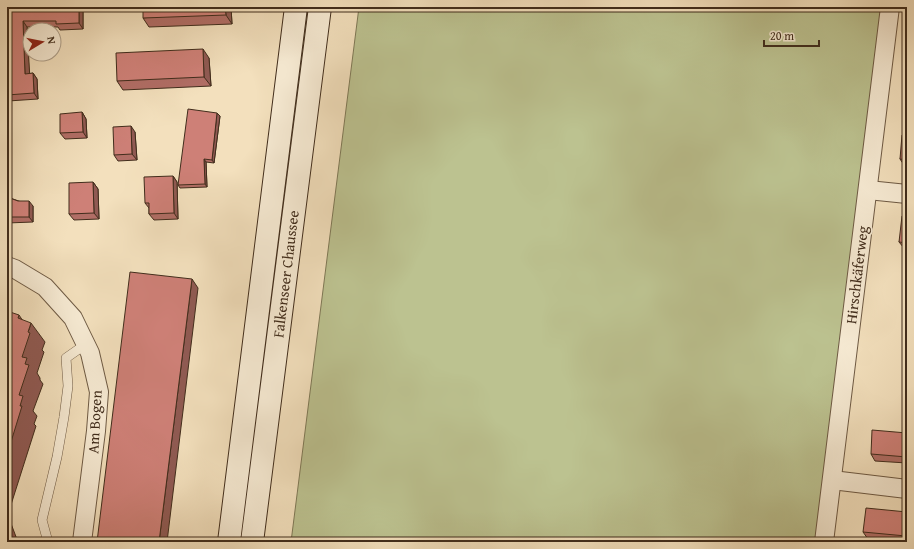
<svg xmlns="http://www.w3.org/2000/svg" width="914" height="549" viewBox="0 0 914 549" font-family="'Gentium Book Plus',serif">
	<rect width="100%" height="100%" fill="#f3e0bd"/>
	<filter id="stains"><feTurbulence type="fractalNoise" baseFrequency=".005" numOctaves="4"/><feColorMatrix values="0 0 0 0 .2 0 0 0 0 .09 0 0 0 0 .02 0 0 0 .5 -.17"/></filter>
	<radialGradient id="worn" r=".72"><stop offset=".6" stop-color="#630" stop-opacity="0"/><stop offset="1" stop-color="#630" stop-opacity=".3"/></radialGradient>
	<g fill="#bcc290" stroke="#7e7856">
		<polygon points="306,7 310,7 243,542 239,542"/>
		<polygon points="359,7 882,7 817,542 291,542"/>
	</g>
	<g fill="none" stroke-linecap="round" stroke-linejoin="round">
		<defs>
			<polyline id="service" points="48,542 42,520 57,457 64,417 68,386 66,358 86,344"/>
			<g id="minor">
				<polyline points="868,190 907,194"/>
				<polyline points="7,266 15,269 45,287 73,318 90,353 99,392 96,431 82,542"/>
				<polyline points="832,480 907,489"/>
				<polyline points="824,542 890,7"/>
			</g>
			<g id="secondary">
				<polyline points="229,542 296,7"/>
				<polyline points="252,542 320,7"/>
			</g>
		</defs>
		<use href="#service" stroke="#6e5a44" stroke-width="10"/>
		<use href="#minor" stroke="#6e5a44" stroke-width="20"/>
		<use href="#secondary" stroke="#412d1c" stroke-width="24"/>
		<use href="#service" stroke="#f7ebd4" stroke-width="9"/>
		<use href="#minor" stroke="#f7ebd4" stroke-width="18"/>
		<use href="#secondary" stroke="#f7ebd4" stroke-width="22"/>
	</g>
	<g fill="#b16e66" stroke="#412d1c">
		<polygon points="9,7 83,7 83,29 60,30 58,27 27,27 29,74 33,73 37,79 38,99 8,101 7,99 7,21 10,21"/>
		<polygon points="103,7 131,7 103,8"/>
		<polygon points="231,7 232,24 149,27 143,18"/>
		<polygon points="209,58 211,86 123,90 117,81"/>
		<polygon points="82,112 86,119 87,138 65,139 60,133"/>
		<polygon points="217,113 220,116 214,163 206,162 207,187 180,188 178,185"/>
		<polygon points="135,132 137,160 118,161 114,155"/>
		<polygon points="907,135 907,168 906,168 900,159"/>
		<polygon points="173,176 177,182 178,219 154,220 149,214 149,208 145,203"/>
		<polygon points="93,182 98,189 99,219 74,220 69,214"/>
		<polygon points="7,186 10,190 10,198 33,206 33,222 7,223"/>
		<polygon points="907,217 907,248 904,248 899,242"/>
		<polygon points="907,433 907,463 875,461 871,454"/>
		<polygon points="907,512 907,542 868,539 863,532"/>
	</g>
	<g fill="#905a53" stroke="#412d1c">
		<polygon points="79,7 83,7 83,29 79,23"/>
		<polygon points="225,7 231,7 232,24 226,15"/>
		<polygon points="23,21 27,27 30,80 25,74"/>
		<polygon points="203,49 209,58 211,86 204,77"/>
		<polygon points="33,73 37,79 38,99 34,93"/>
		<polygon points="82,112 86,119 87,138 83,132"/>
		<polygon points="217,113 220,116 214,163 212,160"/>
		<polygon points="131,126 135,132 137,160 132,154"/>
		<polygon points="204,159 206,162 207,187 205,184"/>
		<polygon points="173,176 177,182 178,219 174,213"/>
		<polygon points="93,182 98,189 99,219 94,213"/>
		<polygon points="7,186 10,190 10,203 7,198"/>
		<polygon points="29,201 33,206 33,222 29,217"/>
		<polygon points="192,279 198,288 167,542 159,542"/>
		<polygon points="19,315 29,330 31,323 45,342 42,350 44,352 37,373 40,378 40,380 43,384 33,411 37,416 34,424 36,426 9,511 10,521 18,542 13,542 7,528 7,455 20,406 19,395 22,357 18,318"/>
	</g>
	<g fill="#ce8077" stroke="#412d1c">
		<polygon points="9,7 79,7 79,23 56,24 56,21 23,21 25,74 33,73 34,93 7,95 7,21 10,21"/>
		<polygon points="143,7 225,7 226,15 143,18"/>
		<polygon points="203,49 204,77 117,81 116,53"/>
		<polygon points="188,109 217,113 212,160 204,159 205,184 178,185"/>
		<polygon points="82,112 83,132 60,133 60,114"/>
		<polygon points="131,126 132,154 114,155 113,127"/>
		<polygon points="902,135 907,135 907,160 900,159"/>
		<polygon points="173,176 174,213 149,214 149,203 145,203 144,177"/>
		<polygon points="93,182 94,213 69,214 69,183"/>
		<polygon points="7,197 18,201 29,201 29,217 7,217"/>
		<polygon points="902,216 907,217 907,243 899,242"/>
		<polygon points="130,272 192,279 159,542 97,542"/>
		<polygon points="7,311 19,315 18,318 31,323 28,332 30,333 22,357 27,358 25,364 29,365 19,395 23,396 20,406 22,406 7,455"/>
		<polygon points="872,430 907,433 907,457 871,454"/>
		<polygon points="866,508 907,512 907,525 906,536 863,532"/>
		<polygon points="7,528 13,542 7,542"/>
	</g>
	<g text-anchor="middle" stroke-width="3.5" stroke-linejoin="round" paint-order="stroke">
		<g font-size="15" fill="#412d1c" stroke="#f7ebd4">
			<text transform="translate(286 274) rotate(-83)" y="5">Falkenseer Chaussee</text>
			<text transform="translate(857 275) rotate(-83)" y="5">Hirschkäferweg</text>
			<text transform="translate(95 422) rotate(-87)" y="5">Am Bogen</text>
		</g>
	</g>
	<rect width="914" height="549" fill="none" stroke="#f3e0bd" stroke-width="24"/>
	<rect x="8" y="8" width="898" height="533" fill="none" stroke="#412d1c" stroke-width="2"/>
	<rect x="12" y="12" width="890" height="525" fill="none" stroke="#412d1c"/>
	<g transform="translate(42 42) rotate(80)"><circle r="19" fill="#f7ebd4" stroke="#ae9f8a"/>
	<path d="M0-3L7 15L0 10L-7 15Z" fill="#8f2418"/>
	<text y="-6" font-size="11" font-weight="bold" text-anchor="middle" fill="#412d1c">N</text>
	</g>
	<path d="M764 40v6h55v-6" fill="none" stroke="#412d1c" stroke-width="2"/>
	<text x="770" y="40" font-size="12" fill="#412d1c" stroke="#f7ebd4" stroke-width="3" paint-order="stroke">20 m</text>
	<rect width="100%" height="100%" filter="url(#stains)"/>
	<rect width="100%" height="100%" fill="url(#worn)"/>
</svg>
